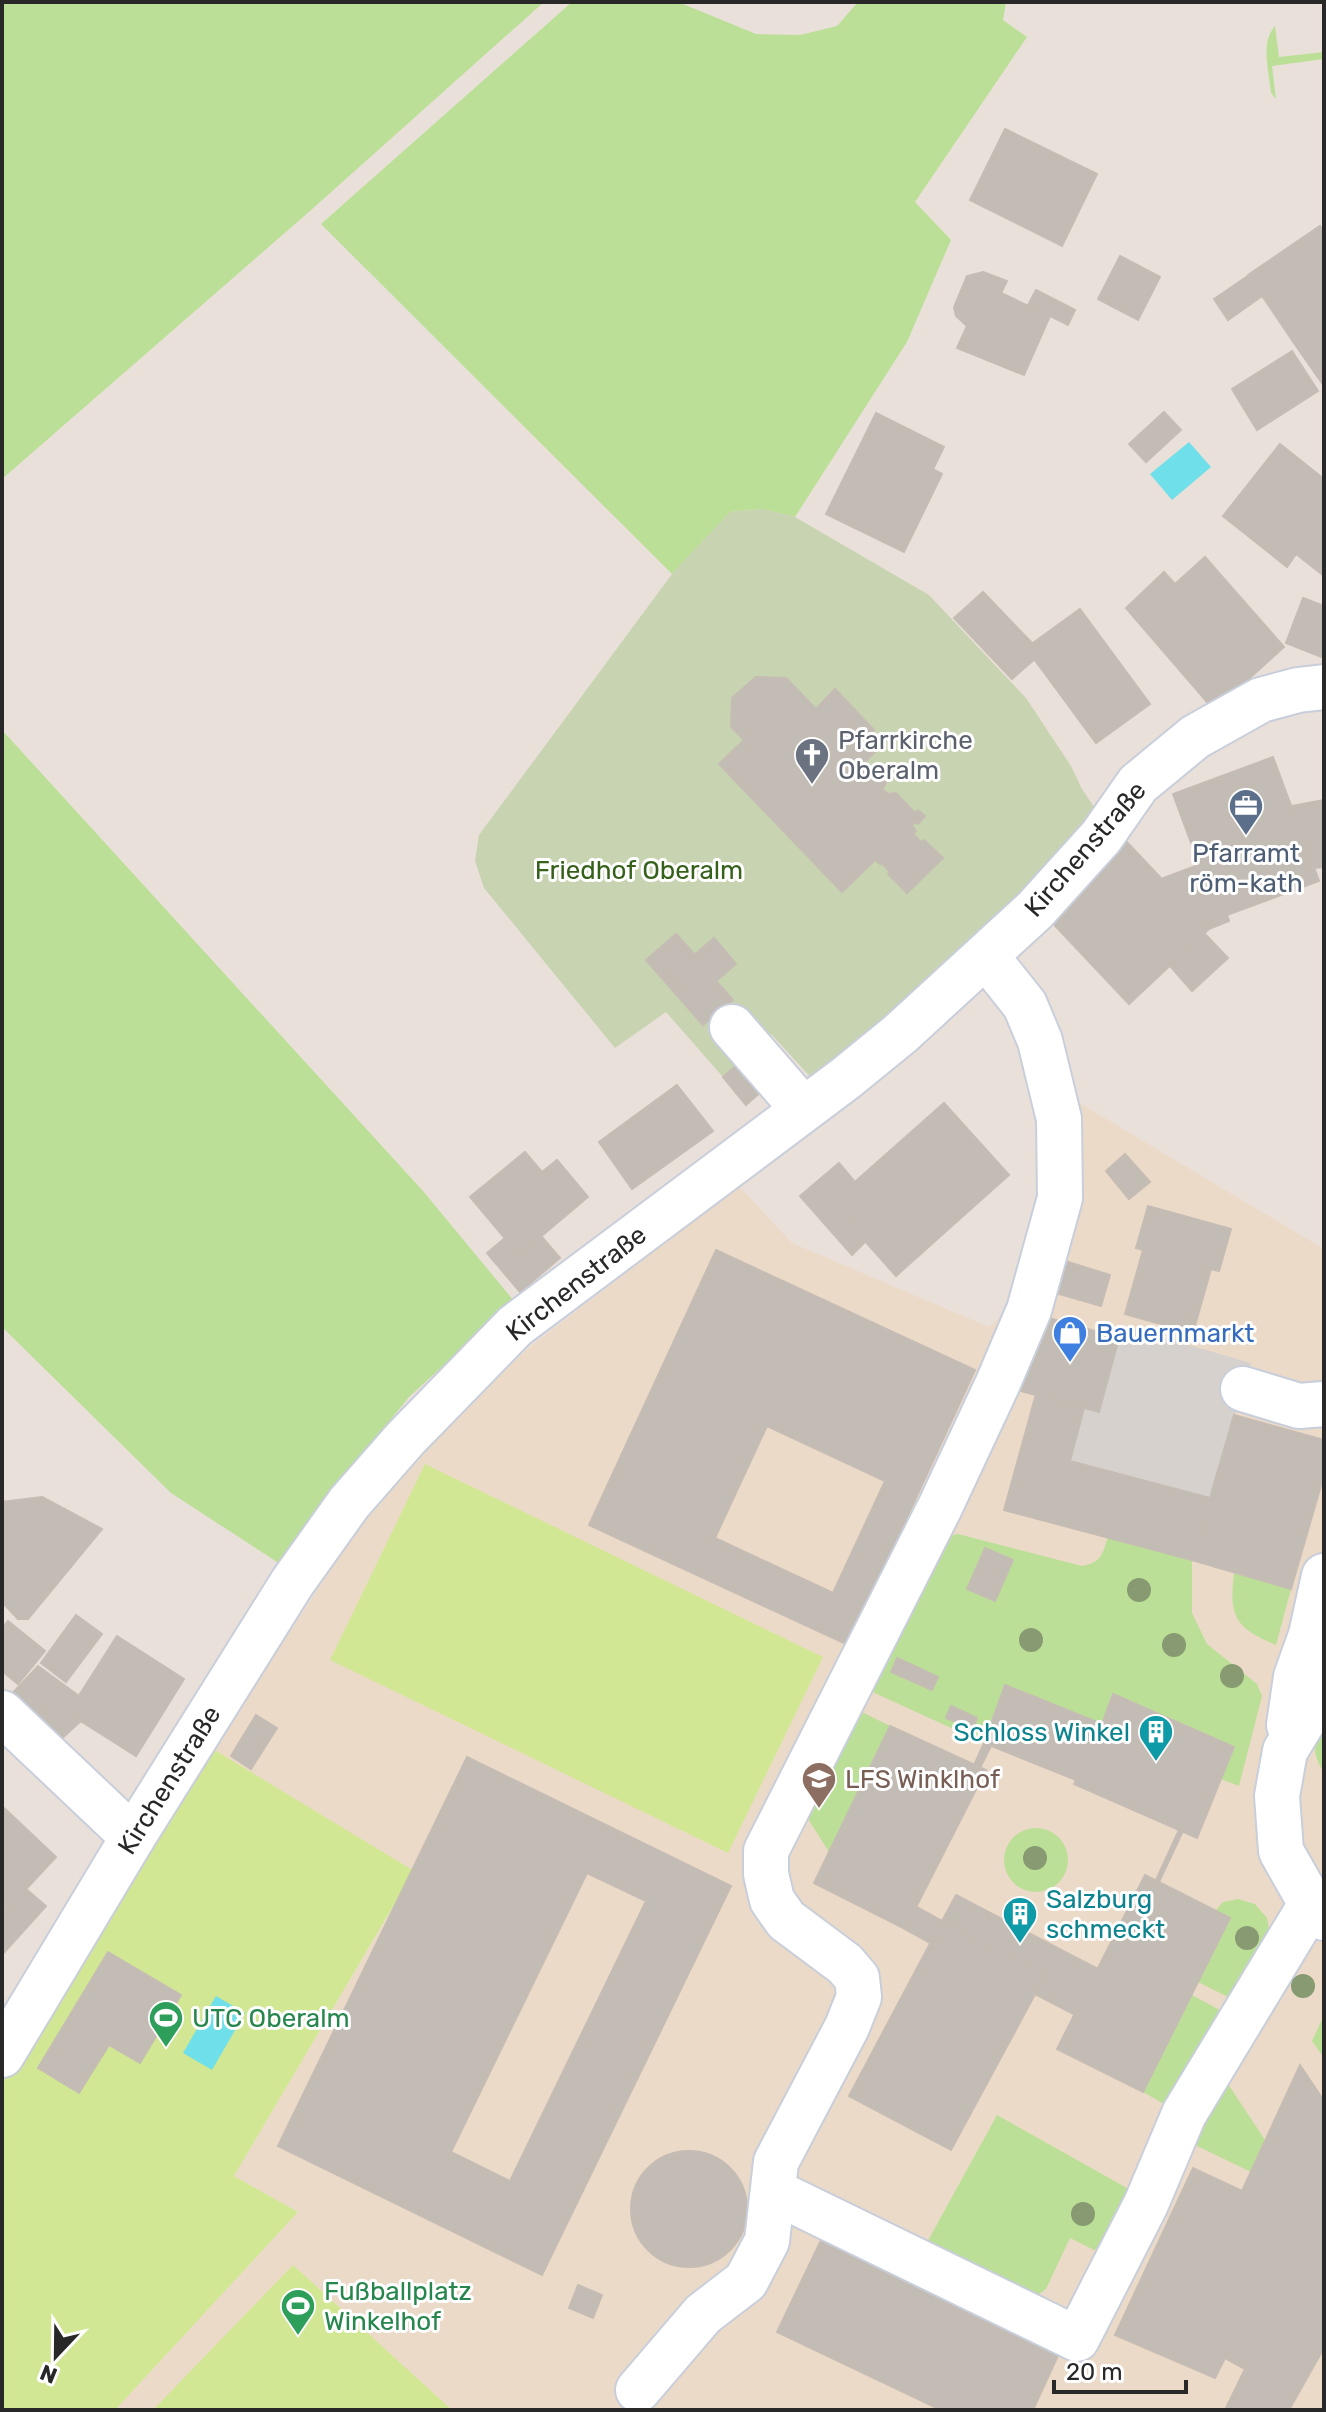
<svg xmlns="http://www.w3.org/2000/svg" width="1326" height="2412" viewBox="0 0 1326 2412" font-family="Rubik,sans-serif">
	<rect width="100%" height="100%" fill="#eae0da"/>
	<polygon fill="#ecdac9" points="1073,1099 1324,1249 1324,2410 115,2410 298,2212 234,2176 414,1872 213,1749 372,1507 421,1449 531,1346 739,1186 792,1243 989,1327 1023,1298"/>
	<g fill="#bcdf97">
		<polygon points="2,2 544,2 310,211 2,479"/>
		<polygon points="572,2 669,2 683,4 756,34 800,35 837,26 858,2 1006,2 1003,20 1027,37 915,202 951,240 907,342 795,517 762,509 730,512 672,574 321,224"/>
		<path d="M1275,26L1279,57L1324,52V59L1272,66L1276,99L1271,93C1269,71 1260,43 1275,26Z"/>
		<polygon points="2,730 423,1191 514,1301 409,1397 345,1476 280,1564 171,1493 2,1327"/>
		<path d="M958,1534L1082,1566C1102,1562 1102,1555 1108,1537L1192,1560V1613L1207,1644L1257,1684L1262,1696L1239,1786L1221,1779L1234,1747L1114,1694L1102,1724L1005,1686L984,1743L868,1690L941,1538Z"/>
		<path d="M1234,1573L1291,1589L1276,1645C1234,1628 1229,1616 1234,1573Z"/>
		<polygon points="854,1708 890,1726 829,1852 803,1811"/>
		<path d="M1324,1716V1773C1309,1748 1316,1742 1324,1716Z"/>
		<circle cx="1036" cy="1860" r="32"/>
		<polygon points="1238,1899 1255,1904 1267,1918 1270,1934 1238,2002 1198,1982 1230,1918 1216,1910 1223,1902"/>
		<polygon points="1192,1995 1229,2015 1164,2104 1143,2092"/>
		<polygon points="1324,2015 1324,2058 1312,2041"/>
		<polygon points="1226,2081 1265,2140 1251,2172 1195,2145"/>
		<polygon points="997,2115 1127,2188 1125,2198 1101,2248 1094,2250 1070,2238 1046,2289 1035,2297 925,2246"/>
	</g>
	<path fill="#c8d3b1" fill-rule="evenodd" d="M762,509L795,517L929,595L1026,698L1071,766L1082,789L1098,813L1037,882L815,1082L771,1034L723,1077L666,1012L615,1048L484,888L475,861L479,835L672,574L730,512ZM756,677L786,678L816,709L835,689L873,729L872,731L883,744L865,762L885,783L882,789L888,794L896,793L915,813L924,816L918,824L915,822L912,825L916,831L913,834L921,842L925,840L942,858L907,893L889,874L890,872L882,863L880,864L875,860L842,892L720,764L744,740L731,727L732,698Z"/>
	<g fill="#d2e793">
		<polygon points="425,1464 823,1657 728,1853 330,1660"/>
		<polygon points="213,1749 414,1871 234,2176 298,2212 115,2410 2,2410 2,2084"/>
		<polygon points="293,2265 452,2410 153,2410"/>
	</g>
	<polygon fill="#d6d1cc" points="1123,1326 1251,1363 1210,1498 1070,1461 1084,1408 1099,1411"/>
	<g fill="#6fdfea">
		<polygon points="1189,442 1211,467 1172,500 1150,474"/>
		<polygon points="216,1996 245,2013 212,2070 183,2053"/>
	</g>
	<g fill="#c2bcb5" stroke="#c5bcb4" stroke-width="2" fill-rule="evenodd">
		<polygon points="1005,129 1097,174 1062,246 970,200"/>
		<polygon points="1320,226 1324,232 1324,322 1294,343 1248,275"/>
		<polygon points="1120,256 1160,277 1138,320 1098,299"/>
		<polygon points="983,272 1007,281 1001,293 1050,316 1024,375 957,348 967,326 956,316 954,307 967,276"/>
		<polygon points="1248,276 1262,296 1228,320 1214,299"/>
		<polygon points="1036,290 1075,310 1068,325 1028,305"/>
		<polygon points="1324,322 1324,386 1294,343"/>
		<polygon points="1292,351 1318,391 1257,430 1232,389"/>
		<polygon points="1164,412 1181,430 1146,462 1129,444"/>
		<polygon points="876,413 944,447 933,469 942,474 904,552 826,514"/>
		<polygon points="1280,444 1324,479 1324,576 1296,554 1287,567 1223,516"/>
		<polygon points="1205,557 1284,647 1214,710 1126,608 1164,572 1175,584"/>
		<polygon points="983,592 1032,643 1026,648 1035,659 1012,679 954,618"/>
		<polygon points="1303,598 1324,606 1324,658 1286,643"/>
		<polygon points="1080,609 1150,704 1096,743 1026,648"/>
		<polygon points="756,677 786,678 816,709 835,689 874,730 872,731 883,744 865,762 886,783 882,789 888,794 896,793 915,813 918,810 925,816 918,824 915,822 912,825 916,831 913,834 921,842 924,840 943,858 907,893 888,874 890,872 882,863 880,864 875,860 842,892 719,764 744,740 731,727 732,698"/>
		<polygon points="1273,757 1319,881 1219,918 1173,794"/>
		<polygon points="1324,800 1324,867 1315,868 1292,806"/>
		<polygon points="1124,839 1209,929 1129,1004 1044,914"/>
		<polygon points="1198,865 1219,918 1227,915 1229,921 1209,929 1161,879"/>
		<polygon points="1204,933 1228,958 1192,991 1170,966"/>
		<polygon points="676,934 695,955 671,975 693,1001 716,981 733,1000 703,1025 646,960"/>
		<polygon points="714,938 736,964 693,1001 671,975"/>
		<polygon points="739,1063 762,1091 746,1105 723,1077"/>
		<polygon points="677,1085 713,1131 632,1189 599,1142"/>
		<polygon points="944,1103 1009,1175 896,1276 831,1203"/>
		<polygon points="525,1152 542,1172 557,1160 588,1197 519,1255 470,1197"/>
		<polygon points="1125,1154 1150,1182 1129,1199 1106,1171"/>
		<polygon points="839,1163 855,1182 831,1203 866,1241 852,1255 800,1196"/>
		<polygon points="1148,1206 1231,1229 1219,1271 1211,1269 1193,1333 1125,1314 1143,1250 1136,1248"/>
		<polygon points="541,1236 560,1258 520,1292 487,1253 505,1238 519,1255"/>
		<path d="M716,1250L975,1370L848,1645L589,1525ZM767,1426L885,1481L833,1593L715,1538Z"/>
		<polygon points="1065,1261 1110,1275 1101,1306 1056,1293"/>
		<polygon points="1042,1316 1119,1338 1099,1412 1021,1391"/>
		<polygon points="1036,1394 1084,1408 1070,1461 1210,1498 1192,1560 1004,1510"/>
		<polygon points="1234,1415 1324,1440 1324,1475 1291,1589 1192,1560"/>
		<polygon points="42,1497 102,1529 28,1619 18,1619 2,1602 2,1502"/>
		<polygon points="985,1548 1013,1560 995,1601 967,1589"/>
		<polygon points="76,1615 102,1634 66,1682 41,1663"/>
		<polygon points="8,1621 45,1651 18,1684 2,1671 2,1628"/>
		<polygon points="117,1636 184,1679 136,1756 68,1713"/>
		<polygon points="897,1658 938,1677 932,1690 891,1672"/>
		<polygon points="38,1666 79,1696 68,1713 81,1721 57,1743 8,1698"/>
		<polygon points="1005,1685 1102,1724 1076,1780 984,1743"/>
		<polygon points="1113,1694 1234,1747 1197,1838 1074,1784 1102,1724"/>
		<polygon points="951,1706 977,1718 973,1729 946,1718"/>
		<polygon points="256,1715 277,1728 251,1769 231,1756"/>
		<polygon points="890,1726 986,1770 905,1929 814,1883"/>
		<polygon points="984,1743 991,1746 980,1768 974,1765"/>
		<path d="M467,1757L731,1886L542,2275L278,2146ZM587,1873L646,1901L510,2181L451,2152Z"/>
		<polygon points="2,1806 56,1857 2,1915"/>
		<polygon points="1179,1830 1183,1831 1159,1882 1156,1880"/>
		<polygon points="1145,1875 1230,1918 1143,2092 1057,2049"/>
		<polygon points="26,1889 46,1906 2,1955 2,1915"/>
		<polygon points="956,1895 1098,1969 1075,2015 1035,1994 1045,1976 942,1921"/>
		<polygon points="917,1907 942,1921 930,1943 905,1929"/>
		<polygon points="942,1921 1045,1976 951,2150 849,2096"/>
		<polygon points="108,1952 181,1995 140,2063 109,2045 79,2093 38,2068"/>
		<polygon points="1300,2065 1324,2101 1324,2348 1289,2410 1225,2410 1245,2369 1225,2358 1215,2378 1115,2335 1193,2168 1242,2191"/>
		<circle cx="689" cy="2209" r="58"/>
		<polygon points="823,2236 1062,2347 1033,2410 941,2410 777,2332"/>
		<polygon points="578,2285 602,2295 593,2318 569,2308"/>
	</g>
	<g fill="none" stroke-linecap="round" stroke-linejoin="round">
		<defs>
			<g id="minor">
				<polyline points="732,1027 803,1109"/>
				<polyline points="1243,1389 1299,1406 1324,1404"/>
				<polyline points="1324,1687 1285,1751 1277,1796 1281,1851 1311,1904 1324,1918"/>
				<polyline points="2,1713 133,1837"/>
				<polyline points="1289,1725 1296,1677 1311,1635 1324,1576"/>
				<polyline points="2,2055 133,1837 292,1583 349,1503 405,1439 515,1326 846,1078 900,1034 1035,910 1101,837 1138,784 1195,737 1261,700 1298,690 1324,687"/>
				<polyline points="773,2191 1077,2339 1146,2204 1184,2114 1311,1904"/>
				<polyline points="638,2390 703,2314 746,2281 767,2241 776,2162 847,2027 859,1997 857,1978 845,1964 786,1920 772,1900 766,1874 766,1851 940,1507 998,1383 1029,1310 1060,1198 1059,1119 1040,1041 1025,1005 986,956"/>
			</g>
		</defs>
		<use href="#minor" stroke="#c8ceda" stroke-width="48"/>
		<use href="#minor" stroke="#fff" stroke-width="44"/>
	</g>
	<g fill="#879a71">
		<circle cx="1139" cy="1590" r="12"/>
		<circle cx="1031" cy="1640" r="12"/>
		<circle cx="1174" cy="1645" r="12"/>
		<circle cx="1232" cy="1676" r="12"/>
		<circle cx="1035" cy="1858" r="12"/>
		<circle cx="1247" cy="1938" r="12"/>
		<circle cx="1303" cy="1986" r="12"/>
		<circle cx="1083" cy="2214" r="12"/>
	</g>
	<defs>
		<symbol id="church-pin" viewBox="-11 -11 22 30"><path d="M0 17L-7.5 6A9.5 9.5 0 1 1 7.5 6Z" fill="#6b7280" stroke="#fff"/><path d="M-1.2-6h2.4v3.5h3.3v2.4h-3.3V6h-2.4V-.1h-3.3v-2.4h3.3Z" fill="#fff"/></symbol>
		<symbol id="office-pin" viewBox="-11 -11 22 30"><path d="M0 17L-7.5 6A9.5 9.5 0 1 1 7.5 6Z" fill="#5c6f8a" stroke="#fff"/><path d="M-6-3h4V-5.5h4V-3h4V5H-6ZM-1-4.5V-3h2v-1.5ZM-6 0V1H6V0Z" fill="#fff"/></symbol>
		<symbol id="shop-pin" viewBox="-11 -11 22 30"><path d="M0 17L-7.5 6A9.5 9.5 0 1 1 7.5 6Z" fill="#3f7fe0" stroke="#fff"/><path d="M-5-2.5h2.3a2.7 3.5 0 0 1 5.4 0H5L5.5 6h-11ZM-1.5-2.5h3a1.5 2.3 0 0 0-3 0Z" fill="#fff"/></symbol>
		<symbol id="building-pin" viewBox="-11 -11 22 30"><path d="M0 17L-7.5 6A9.5 9.5 0 1 1 7.5 6Z" fill="#0f9aa8" stroke="#fff"/><path d="M-4-6H4V6H1V3H-1V6H-4ZM-2.5-4.3h1.7v1.8h-1.7ZM.8-4.3h1.7v1.8H.8ZM-2.5-1h1.7V.8h-1.7ZM.8-1h1.7V.8H.8Z" fill="#fff"/></symbol>
		<symbol id="school-pin" viewBox="-11 -11 22 30"><path d="M0 17L-7.5 6A9.5 9.5 0 1 1 7.5 6Z" fill="#8d6e63" stroke="#fff"/><path d="M0-5L7-2L0 1L-7-2ZM-4 1L0 2.5L4 1V4Q0 6-4 4Z" fill="#fff"/></symbol>
		<symbol id="stadium-pin" viewBox="-11 -11 22 30"><path d="M0 17L-7.5 6A9.5 9.5 0 1 1 7.5 6Z" fill="#2e9e5b" stroke="#fff"/><path d="M0-5a6.5 5 0 1 0 0 10a6.5 5 0 1 0 0-10ZM-3.5-1.8h7v3.6h-7Z" fill="#fff"/></symbol>
	</defs>
	<g fill-rule="evenodd">
		<use href="#church-pin" x="792" y="735" width="40" height="54"/>
		<use href="#office-pin" x="1226" y="786" width="40" height="54"/>
		<use href="#shop-pin" x="1050" y="1313" width="40" height="54"/>
		<use href="#building-pin" x="1136" y="1712" width="40" height="54"/>
		<use href="#school-pin" x="799" y="1759" width="40" height="54"/>
		<use href="#building-pin" x="1000" y="1894" width="40" height="54"/>
		<use href="#stadium-pin" x="146" y="1998" width="40" height="54"/>
		<use href="#stadium-pin" x="278" y="2286" width="40" height="54"/>
	</g>
	<g text-anchor="middle" stroke-width="6" stroke-linejoin="round" paint-order="stroke">
		<g font-size="26" fill="#5b616d" stroke="#fff" text-anchor="start">
			<text x="838" y="749">Pfarrkirche<tspan x="838" dy="30">Oberalm</tspan></text>
		</g>
		<g font-size="26" fill="#282828" stroke="#fff">
			<text transform="translate(1085 849) rotate(-49)" y="9">Kirchenstraße</text>
			<text transform="translate(576 1283) rotate(-38)" y="9">Kirchenstraße</text>
			<text transform="translate(169 1780) rotate(-58)" y="9">Kirchenstraße</text>
		</g>
		<g font-size="26" fill="#4e5e75" stroke="#fff">
			<text x="1246" y="862">Pfarramt<tspan x="1246" dy="30">röm-kath</tspan></text>
		</g>
		<g font-size="26" fill="#36611b" stroke="#fff">
			<text x="639" y="879">Friedhof Oberalm</text>
		</g>
		<g font-size="26" fill="#366cbe" stroke="#fff" text-anchor="start">
			<text x="1096" y="1342">Bauernmarkt</text>
		</g>
		<g font-size="26" fill="#0d838f" stroke="#fff" text-anchor="end">
			<text x="1130" y="1741">Schloss Winkel</text>
			<text x="1046" y="1908" text-anchor="start">Salzburg<tspan x="1046" dy="30">schmeckt</tspan></text>
		</g>
		<g font-size="26" fill="#785e54" stroke="#fff" text-anchor="start">
			<text x="845" y="1788">LFS Winklhof</text>
		</g>
		<g font-size="26" fill="#27864d" stroke="#fff" text-anchor="start">
			<text x="192" y="2027">UTC Oberalm</text>
			<text x="324" y="2300">Fußballplatz<tspan x="324" dy="30">Winkelhof</tspan></text>
		</g>
	</g>
	<rect width="1326" height="2412" fill="none" stroke="#282828" stroke-width="8"/>
	<g transform="translate(56 2356) rotate(202)" stroke="#ffffff" stroke-width="6" paint-order="stroke">
	<path d="M0-6L14 30L0 20L-14 30Z" fill="#282828"/>
	<text y="-12" font-size="22" font-weight="bold" text-anchor="middle" fill="#282828">N</text>
	</g>
	<path d="M1054 2380v12h132v-12" fill="none" stroke="#282828" stroke-width="4"/>
	<text x="1066" y="2380" font-size="24" fill="#282828" stroke="#ffffff" stroke-width="6" paint-order="stroke">20 m</text>
</svg>
